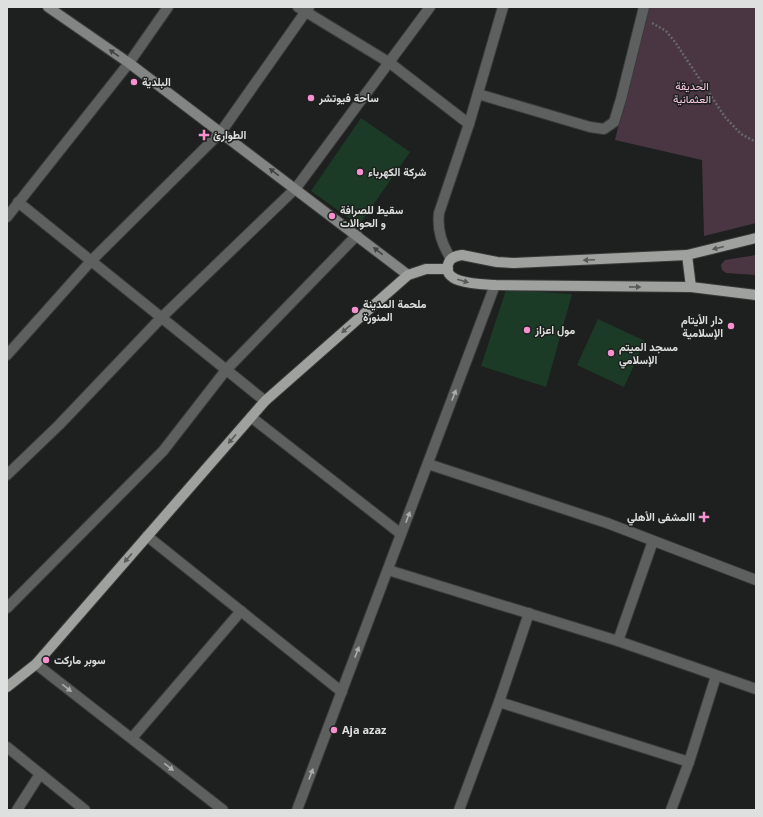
<svg xmlns="http://www.w3.org/2000/svg" width="763" height="817" viewBox="0 0 763 817" font-family="'Open Sans',Vazirmatn,sans-serif">
	<rect width="100%" height="100%" fill="#1d201e"/>
	<g fill="#4a3642">
		<polygon points="646,7 756,7 756,223 704,236 702,160 615,140"/>
		<polygon points="756,255 756,275 726,273 722,270 721,265 725,260"/>
	</g>
	<g fill="#1c3b26">
		<polygon points="361,118 410,152 359,225 311,191"/>
		<polygon points="506,290 572,294 546,387 481,366"/>
		<polygon points="598,319 645,341 624,387 577,365"/>
	</g>
	<g fill="none" stroke-linecap="round" stroke-linejoin="round">
		<defs>
			<g id="street">
				<polyline points="298,7 390,63 469,124"/>
				<polyline points="478,94 590,127 604,129 614,122 621,99 644,7"/>
				<polyline points="18,202 265,401"/>
				<polyline points="7,217 129,63 168,7"/>
				<path d="M451,259C442,244 437,231 439,213L469,124L503,7"/>
				<polyline points="7,355 91,261 221,132 309,7"/>
				<polyline points="251,417 401,534"/>
				<polyline points="428,464 607,523 756,580"/>
				<polyline points="7,475 59,425 161,318 296,188 430,7"/>
				<polyline points="147,536 342,692"/>
				<polyline points="388,570 618,641 756,689"/>
				<polyline points="7,608 163,451 226,370 357,235"/>
				<polyline points="618,641 653,541"/>
				<polyline points="36,664 223,810"/>
				<polyline points="499,702 689,762"/>
				<polyline points="132,738 241,611"/>
				<polyline points="7,747 85,810"/>
				<polyline points="17,810 40,774"/>
				<polyline points="297,810 495,285"/>
				<polyline points="459,810 499,702 529,613"/>
				<polyline points="671,810 689,762 716,676"/>
			</g>
			<polyline id="secondary" points="48,7 129,63 408,275"/>
			<g id="primary">
				<path d="M756,238L687,255L514,263L497,262L462,255C456,256 451,257 449,262C438,285 484,284 495,285L691,287L756,295"/>
				<polyline points="687,255 691,287"/>
				<polyline points="7,687 36,664 265,401 408,275 426,269 448,269"/>
			</g>
		</defs>
		<use href="#street" stroke="#383b39" stroke-width="12"/>
		<use href="#secondary" stroke="#383b39" stroke-width="12"/>
		<use href="#primary" stroke="#383b39" stroke-width="12"/>
		<polyline stroke="#656866" stroke-width="2.5" stroke-dasharray="2 2" stroke-linecap="butt" points="652,23 666,31 675,42 725,117 741,134 756,142"/>
		<use href="#street" stroke="#5e605f" stroke-width="10"/>
		<use href="#secondary" stroke="#828583" stroke-width="10"/>
		<use href="#primary" stroke="#9ea19e" stroke-width="10"/>
	</g>
	<defs><path id="oneway-solid" d="M-6-.8H1V-3.2L6.5 0L1 3.2V.8H-6Z"/></defs>
	<g fill="#404341">
		<use href="#oneway-solid" transform="translate(114 53) rotate(-145)"/>
		<use href="#oneway-solid" transform="translate(274 172) rotate(-143)"/>
		<use href="#oneway-solid" transform="translate(378 251) rotate(-142)"/>
	</g>
	<g fill="#575a58">
		<use href="#oneway-solid" transform="translate(718 248) rotate(166)"/>
		<use href="#oneway-solid" transform="translate(589 260) rotate(177)"/>
		<use href="#oneway-solid" transform="translate(463 281) rotate(16)"/>
		<use href="#oneway-solid" transform="translate(635 287) rotate(1)"/>
		<use href="#oneway-solid" transform="translate(346 329) rotate(139)"/>
		<use href="#oneway-solid" transform="translate(232 439) rotate(131)"/>
		<use href="#oneway-solid" transform="translate(128 558) rotate(131)"/>
	</g>
	<g fill="#aaadab">
		<use href="#oneway-solid" transform="translate(454 395) rotate(-69)"/>
		<use href="#oneway-solid" transform="translate(408 517) rotate(-69)"/>
		<use href="#oneway-solid" transform="translate(357 652) rotate(-69)"/>
		<use href="#oneway-solid" transform="translate(67 688) rotate(38)"/>
		<use href="#oneway-solid" transform="translate(169 767) rotate(38)"/>
		<use href="#oneway-solid" transform="translate(311 774) rotate(-69)"/>
	</g>
	<g fill="#f790ce" stroke="#1d201e" stroke-width="1.5">
		<circle cx="134" cy="82" r="4"/>
		<circle cx="311" cy="98" r="4"/>
		<path d="M202 129h4v4h4v4h-4v4h-4v-4h-4v-4h4z"/>
		<circle cx="360" cy="172" r="4"/>
		<circle cx="332" cy="216" r="4"/>
		<circle cx="355" cy="310" r="4"/>
		<circle cx="731" cy="326" r="4"/>
		<circle cx="527" cy="330" r="4"/>
		<circle cx="611" cy="353" r="4"/>
		<path d="M702 511h4v4h4v4h-4v4h-4v-4h-4v-4h4z"/>
		<circle cx="46" cy="660" r="4"/>
		<circle cx="334" cy="730" r="4"/>
	</g>
	<g text-anchor="middle" stroke-width="3" stroke-linejoin="round" paint-order="stroke">
		<g font-size="11" font-weight="bold" fill="#dde0de" stroke="#1d201e" text-anchor="start">
			<text x="142" y="86">البلدية</text>
			<text x="319" y="102">ساحة فيوتشر</text>
			<text x="213" y="139">الطوارئ</text>
			<text x="368" y="176">شركة الكهرباء</text>
			<text x="340" y="214">سقيط للصرافة<tspan x="340" dy="13">و الحوالات</tspan></text>
			<text x="363" y="308">ملحمة المدينة<tspan x="363" dy="13">المنورة</tspan></text>
			<text x="723" y="324" text-anchor="end">دار الأيتام<tspan x="723" dy="13">الإسلامية</tspan></text>
			<text x="535" y="334">مول اعزاز</text>
			<text x="619" y="351">مسجد الميتم<tspan x="619" dy="13">الإسلامي</tspan></text>
			<text x="695" y="521" text-anchor="end">االمشفى الأهلي</text>
			<text x="54" y="664">سوبر ماركت</text>
			<text x="342" y="734">Aja azaz</text>
		</g>
		<g font-size="11" fill="#f9c8e3" stroke="#1d201e">
			<text x="692" y="90">الحديقة<tspan x="692" dy="13">العثمانية</tspan></text>
		</g>
	</g>
	<rect width="763" height="817" fill="none" stroke="#dde0de" stroke-width="16"/>
</svg>
